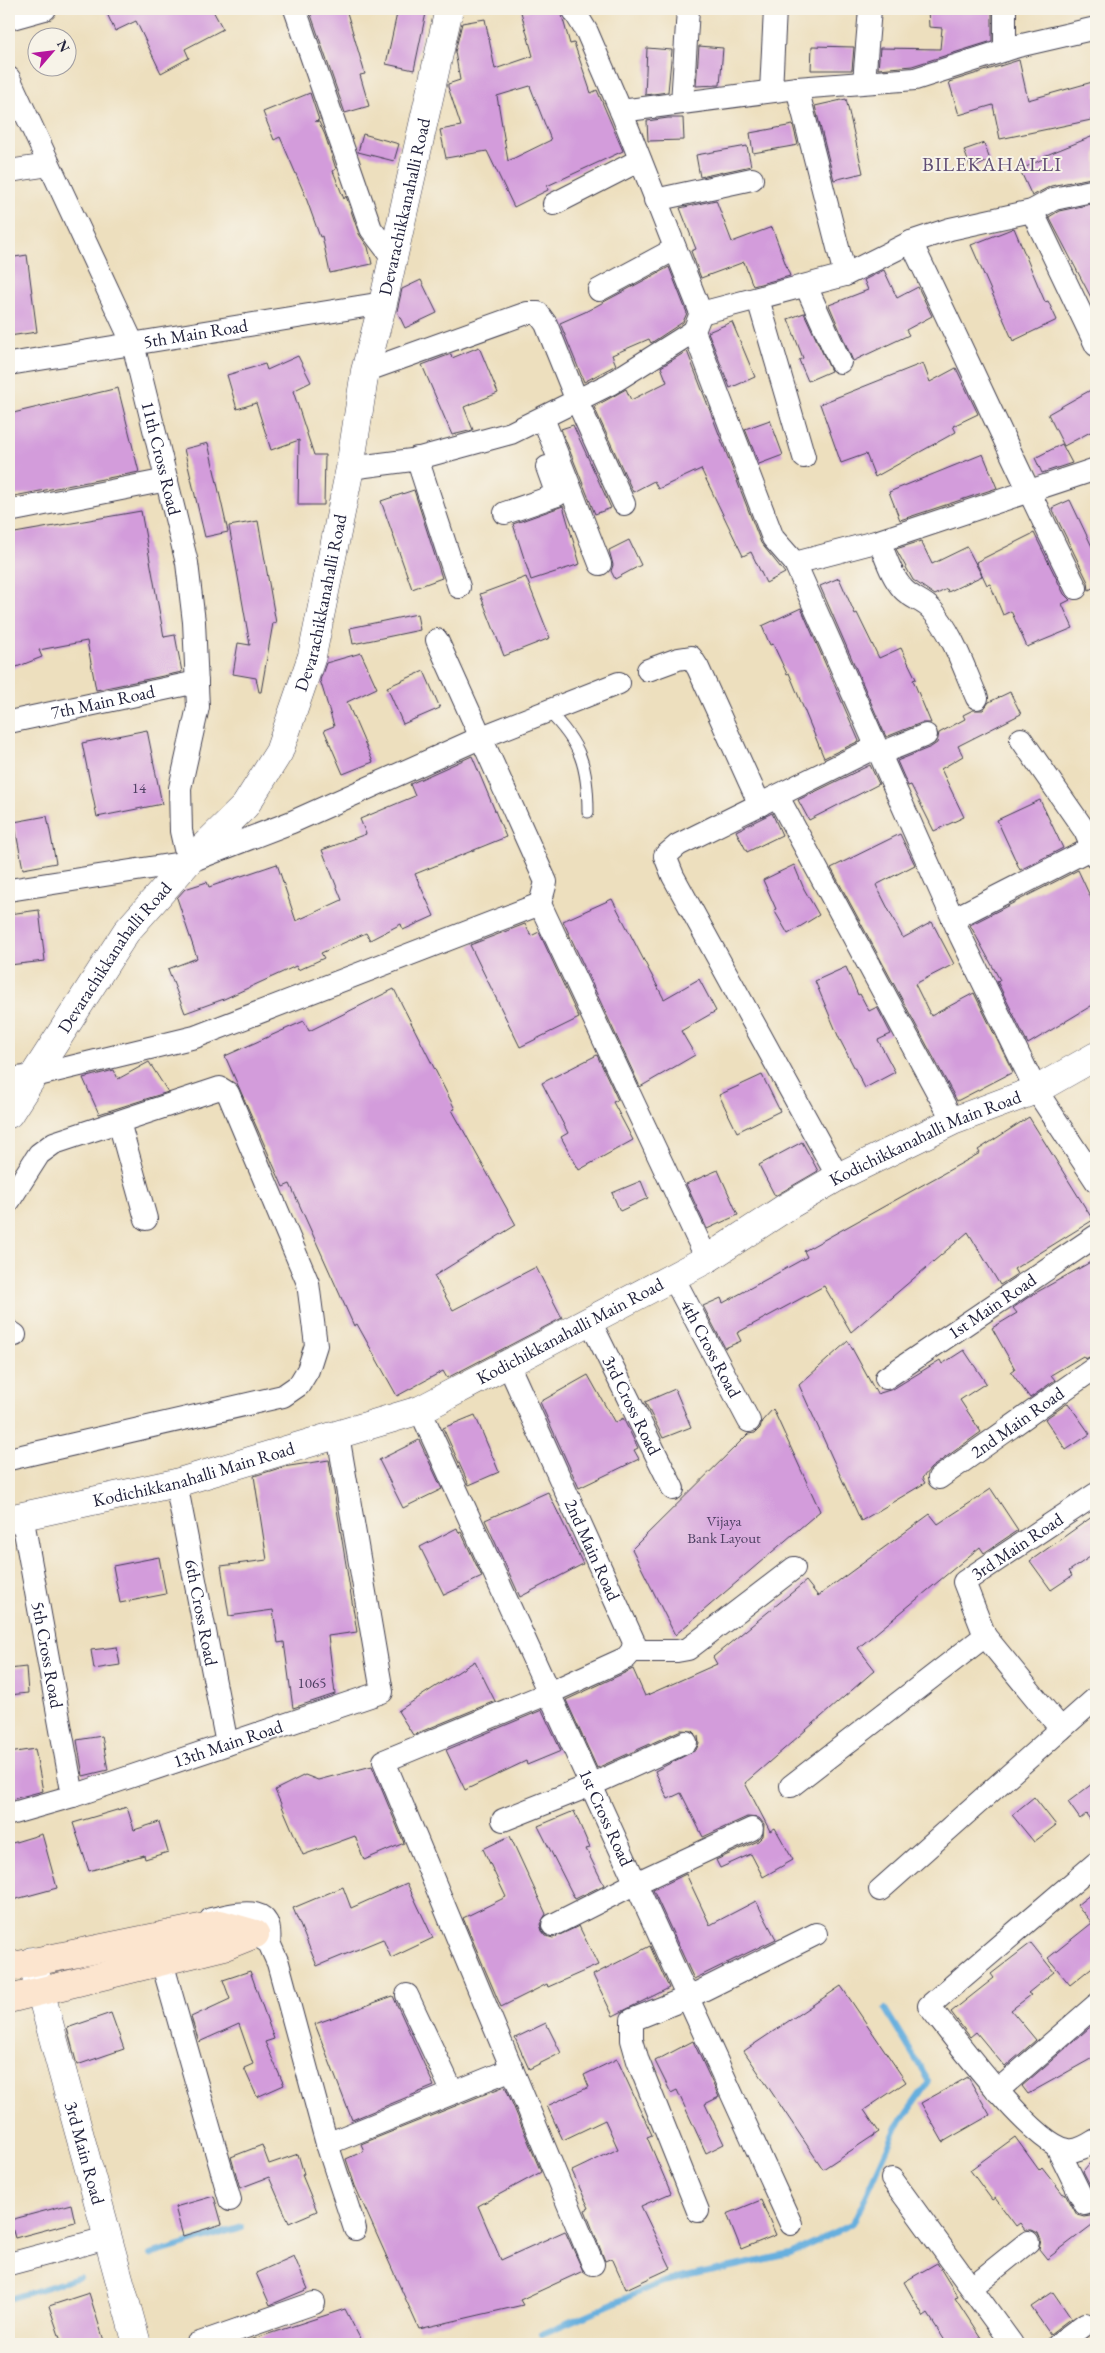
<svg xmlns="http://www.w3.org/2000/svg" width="1105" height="2353" viewBox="0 0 1105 2353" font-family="'EB Garamond',serif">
	<rect width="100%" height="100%" fill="#f7f3e8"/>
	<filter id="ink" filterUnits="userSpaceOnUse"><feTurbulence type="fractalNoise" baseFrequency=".02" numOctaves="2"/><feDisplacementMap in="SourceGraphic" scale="10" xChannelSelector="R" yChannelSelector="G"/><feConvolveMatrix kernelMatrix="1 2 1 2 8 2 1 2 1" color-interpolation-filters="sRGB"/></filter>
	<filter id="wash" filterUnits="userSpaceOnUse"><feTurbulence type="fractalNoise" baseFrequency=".0096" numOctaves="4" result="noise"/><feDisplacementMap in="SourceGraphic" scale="20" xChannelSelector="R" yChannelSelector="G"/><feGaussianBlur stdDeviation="1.12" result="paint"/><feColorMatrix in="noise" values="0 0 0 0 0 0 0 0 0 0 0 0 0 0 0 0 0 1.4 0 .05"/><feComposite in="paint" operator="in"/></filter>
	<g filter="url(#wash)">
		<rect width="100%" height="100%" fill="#eddfbe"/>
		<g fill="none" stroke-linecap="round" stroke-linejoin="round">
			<g stroke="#66afde" stroke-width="6">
				<polyline points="150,2255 242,2227"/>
				<polyline points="9,2299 80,2277"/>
				<polyline points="542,2334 663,2282 790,2254 853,2224 897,2127 929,2081 885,2009"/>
			</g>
		</g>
		<g id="blocks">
			<g fill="#d39cdb" fill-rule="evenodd">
				<polygon points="105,9 212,9 223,29 185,49 189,58 161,73 136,21 115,31"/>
				<polygon points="309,9 346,9 365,74 360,75 369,106 345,113"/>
				<polygon points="398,9 426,13 414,70 386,64"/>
				<path d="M534,9H560L570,44L574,43L591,93L597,90L623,151L547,186L548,190L514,207L487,151L446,158L440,130L461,126L448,87V84L460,80L455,52L462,23L485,19L495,69L533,56L521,12ZM530,86L551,140L508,161L497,96Z"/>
				<polygon points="928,9 992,9 992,41 912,66 878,69 880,48 940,49 942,28 929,27"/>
				<polygon points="699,46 723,48 720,85 696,86"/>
				<polygon points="812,46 854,47 852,70 811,70"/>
				<polygon points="647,48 672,50 668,92 645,95"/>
				<polygon points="1019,60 1028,100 1096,81 1096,119 1000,139 993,105 959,115 949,82"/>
				<polygon points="310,93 319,120 315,121 319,122 325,135 336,169 333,171 344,199 346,196 359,234 368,247 372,264 330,273 322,236 320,237 305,195 280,137 274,140 263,112"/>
				<polygon points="846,99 863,173 834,180 815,106"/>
				<polygon points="668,118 683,118 684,140 648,141 647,121"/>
				<polygon points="793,125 798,145 753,153 750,133"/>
				<polygon points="363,134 399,144 394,161 358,152"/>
				<polygon points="1096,135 1096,177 1051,186 1032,196 1020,170 1045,158 1044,156"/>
				<polygon points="984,143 990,160 971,169 964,150"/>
				<polygon points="747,146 751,166 700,177 696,155"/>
				<polygon points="716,200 732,242 772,227 790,276 753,286 744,262 701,278 691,251 696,249 680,208"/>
				<polygon points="1096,203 1096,307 1049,217 1059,211"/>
				<polygon points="1014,228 1045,302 1048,301 1057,320 1013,341 971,245"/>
				<polygon points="27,255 37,332 9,336 9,258"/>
				<polygon points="669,267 687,313 683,322 651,343 649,339 612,355 616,365 584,382 560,323 585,312"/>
				<polygon points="884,270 897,298 918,287 932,316 906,330 909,335 853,361 829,305 868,290 864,280"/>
				<polygon points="421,280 437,313 405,328 397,311 402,289"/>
				<polygon points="804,313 831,371 808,381 799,360 803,358 788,319"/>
				<polygon points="732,322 755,377 730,388 708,332"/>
				<polygon points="479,347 498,393 464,407 473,430 452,435 422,365 451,354 452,358"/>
				<polygon points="687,351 761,543 785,573 766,583 751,552 743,556 701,469 658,489 654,481 633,492 594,407 626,389 631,400 667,382 661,367"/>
				<polygon points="298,356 311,382 293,391 314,455 325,455 324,505 298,505 299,440 271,450 256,403 237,409 227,375 265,364 267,370"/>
				<polygon points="923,363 930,382 956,368 978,414 953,426 956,432 875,477 866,454 841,463 820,404"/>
				<polygon points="1096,387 1096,429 1064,446 1048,414"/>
				<polygon points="118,388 139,472 9,497 9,414"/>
				<polygon points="770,420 783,455 759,464 745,429"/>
				<polygon points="573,425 611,508 595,514 561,429"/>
				<polygon points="208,443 228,532 205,537 184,449"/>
				<polygon points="1062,444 1072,463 1042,473 1035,458"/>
				<polygon points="983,454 997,488 900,520 889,492"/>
				<polygon points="414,490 442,578 412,589 381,501"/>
				<polygon points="1070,500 1096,555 1096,586 1089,590 1088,582 1052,508"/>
				<polygon points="563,506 580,564 531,580 513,524"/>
				<polygon points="141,511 164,637 175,635 182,672 96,690 87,641 39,650 42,657 9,670 9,534"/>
				<polygon points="258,521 276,623 273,623 261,692 259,692 256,678 233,674 238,643 250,645 229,526"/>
				<polygon points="1034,533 1064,594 1070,600 1062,604 1073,628 1027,647 1011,611 1003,615 990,584 987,585 976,562"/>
				<polygon points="629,540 641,565 615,579 611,571 613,565 609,550"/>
				<polygon points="921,541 932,564 967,547 982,576 948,592 947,589 935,595 913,580 896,549"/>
				<polygon points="526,577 550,638 504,656 480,594"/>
				<polygon points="839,578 855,614 857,613 879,658 901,648 916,679 913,680 931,723 921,723 886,737 820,586"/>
				<polygon points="801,608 859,741 824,758 789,673 787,674 773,644 770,645 762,626"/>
				<polygon points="417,614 420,630 353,644 350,628"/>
				<polygon points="361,653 377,688 347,702 373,762 343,774 324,730 334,726 320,680 326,663"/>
				<polygon points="424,671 440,708 403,724 387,687"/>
				<polygon points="1010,692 1021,714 958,746 963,756 941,769 964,817 934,831 911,785 908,786 897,761 931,747 937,743 939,733 965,719 963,715 973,710 983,710 989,702"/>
				<polygon points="147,730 162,804 97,817 82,743"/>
				<polygon points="472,756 506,837 415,874 434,916 403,930 401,924 370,940 366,933 321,953 324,958 298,970 296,966 224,999 185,1013 168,969 197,958 177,898 185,889 207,882 209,887 277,864 296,921 342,900 322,850 366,834 360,819 415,796 410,784"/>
				<polygon points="870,765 879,784 809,820 798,800"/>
				<polygon points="1040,800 1063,848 1020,870 997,820"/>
				<polygon points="772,813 782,835 747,852 736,831"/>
				<polygon points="47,816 56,863 23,869 14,822"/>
				<polygon points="900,834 915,865 876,885 903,938 932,922 954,964 915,984 931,1016 974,993 1013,1072 957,1101 831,868"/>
				<polygon points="794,865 804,889 819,915 788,934 774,910 776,909 763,880"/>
				<polygon points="1078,870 1096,909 1096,1003 1028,1044 997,981 1000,980 970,925"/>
				<polygon points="612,899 664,999 699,979 716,1011 681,1031 695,1055 640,1087 563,921"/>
				<polygon points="39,910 45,961 9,965 9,914"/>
				<polygon points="525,924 531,936 539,932 579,1018 520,1047 470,945"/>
				<polygon points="846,967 858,995 860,994 869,1011 877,1007 891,1034 878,1040 895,1072 865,1088 839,1038 815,981"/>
				<polygon points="394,989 455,1109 452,1110 516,1225 434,1276 453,1310 536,1267 562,1318 447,1378 443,1371 397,1396 357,1324 354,1326 290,1184 283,1187 225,1056 304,1021 309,1031"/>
				<polygon points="597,1055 618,1100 613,1102 633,1140 579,1170 561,1137 568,1133 542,1083"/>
				<polygon points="149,1062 168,1092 99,1114 83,1078 114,1070 118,1079"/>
				<polygon points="762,1075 780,1111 737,1132 719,1095"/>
				<polygon points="1029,1117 1093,1220 1014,1269 1017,1274 1000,1285 968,1232 851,1332 824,1286 737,1333 741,1341 725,1348 703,1306 721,1298 723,1303 807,1257 804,1251 980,1153 978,1150"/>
				<polygon points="802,1142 818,1171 775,1196 759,1165"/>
				<polygon points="718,1170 738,1215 707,1229 686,1184"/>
				<polygon points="641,1181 648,1198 620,1211 612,1193"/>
				<polygon points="1096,1259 1096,1354 1085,1359 1083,1356 1051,1375 1055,1380 1030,1398 1011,1372 1015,1369 992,1328 1017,1313 1013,1308 1030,1296"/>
				<polygon points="848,1341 877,1394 893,1389 940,1360 942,1364 964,1350 986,1383 960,1400 981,1432 931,1468 922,1478 925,1483 861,1521 799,1385"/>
				<polygon points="588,1375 615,1423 623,1418 638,1448 634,1450 639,1459 579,1488 540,1402"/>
				<polygon points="675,1389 691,1427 663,1438 645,1402"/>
				<polygon points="1068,1403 1090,1434 1066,1450 1045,1419"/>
				<polygon points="773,1409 820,1511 675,1635 632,1549 748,1434 755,1433 760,1428 762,1421"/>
				<polygon points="475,1415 499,1472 469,1485 443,1428"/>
				<polygon points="419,1440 442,1489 403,1508 379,1460"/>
				<polygon points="329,1460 357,1632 328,1636 335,1694 293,1708 284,1642 278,1643 273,1610 229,1616 221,1566 267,1560 254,1476 283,1467"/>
				<polygon points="991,1489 1018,1530 984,1553 980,1547 858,1648 875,1670 745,1783 770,1831 775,1828 793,1860 763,1877 751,1854 720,1868 716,1860 758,1841 763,1836 764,1824 759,1818 747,1817 703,1837 681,1793 668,1799 655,1771 696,1750 699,1743 698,1736 693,1731 681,1730 597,1768 566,1700 633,1669 645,1696 717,1664 713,1657 806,1581 818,1596 930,1514 938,1524"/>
				<polygon points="548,1492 583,1564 520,1597 485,1520"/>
				<polygon points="1096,1514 1096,1553 1069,1571 1072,1576 1051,1590 1030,1561"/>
				<polygon points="457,1528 459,1533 461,1532 482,1577 444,1595 420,1547"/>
				<polygon points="159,1557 166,1594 120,1603 113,1566"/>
				<polygon points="117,1647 120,1665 94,1669 91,1650"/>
				<polygon points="475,1661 495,1701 413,1735 398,1711"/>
				<polygon points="26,1667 28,1693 9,1695 9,1669"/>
				<polygon points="542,1710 561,1751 527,1765 526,1761 465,1790 446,1750"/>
				<polygon points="102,1736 108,1770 83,1776 77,1740"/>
				<polygon points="35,1749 43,1791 13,1799 9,1774 9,1753"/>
				<polygon points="372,1766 404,1843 364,1860 355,1836 303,1855 275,1790 305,1775 318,1780"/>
				<polygon points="1096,1781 1096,1827 1086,1814 1080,1819 1068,1802"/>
				<polygon points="1034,1797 1056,1825 1034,1842 1012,1815"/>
				<polygon points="127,1807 134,1830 159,1822 168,1852 145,1859 144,1855 89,1871 73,1823"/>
				<polygon points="574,1811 590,1848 586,1849 604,1885 575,1899 538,1826"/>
				<polygon points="42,1834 57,1888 9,1901 9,1844"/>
				<polygon points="510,1836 546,1914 540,1924 542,1931 546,1936 553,1938 579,1926 598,1965 548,1987 547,1984 501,2007 463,1918 506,1897 483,1849"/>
				<polygon points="686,1874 710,1925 756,1901 776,1939 694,1979 653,1890"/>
				<polygon points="407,1883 433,1938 391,1958 383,1939 317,1966 293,1908 343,1887 351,1908"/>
				<polygon points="1096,1890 1096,1964 1070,1985 1048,1958 1092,1923 1077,1905"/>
				<polygon points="1031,1943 1054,1972 1028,1993 1031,1995 1011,2010 1036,2040 1005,2067 976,2032 970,2037 951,2012 994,1978 991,1974"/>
				<polygon points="650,1946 669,1988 613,2016 593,1975"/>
				<polygon points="250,1971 274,2039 265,2042 284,2085 257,2097 244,2068 253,2064 239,2024 199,2042 191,2017 230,1999 223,1980"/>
				<polygon points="841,1986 906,2082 864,2110 879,2132 823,2169 744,2051"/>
				<polygon points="393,1996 434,2086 352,2120 315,2024"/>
				<polygon points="111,2013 124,2049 77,2065 67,2028"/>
				<polygon points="1096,2022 1096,2056 1028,2094 1022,2086"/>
				<polygon points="546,2023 561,2053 529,2069 515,2038"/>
				<polygon points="693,2041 719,2097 705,2104 724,2144 706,2153 677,2090 671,2093 655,2061"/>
				<polygon points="617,2059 652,2135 647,2137 671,2193 641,2206 671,2268 626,2289 612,2258 605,2261 585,2210 589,2208 572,2171 618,2149 605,2120 563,2140 547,2106 589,2087 584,2075"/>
				<polygon points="968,2077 990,2115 943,2142 921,2103"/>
				<polygon points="505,2086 541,2172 478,2206 501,2260 565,2231 583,2271 520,2300 523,2305 419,2329 355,2186 346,2159 364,2151 361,2144"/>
				<polygon points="1015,2137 1039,2170 1042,2167 1063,2194 1065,2193 1077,2215 1084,2217 1090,2216 1096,2210 1096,2222 1047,2259 1039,2249 1041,2240 1038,2233 1032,2230 1025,2230 1020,2223 1016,2226 995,2198 992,2200 970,2170"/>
				<polygon points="262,2145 269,2164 298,2154 304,2174 302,2175 317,2211 289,2223 269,2177 240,2188 231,2157"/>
				<polygon points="1096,2156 1096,2197 1083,2171"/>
				<polygon points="214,2196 222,2224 183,2236 175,2207"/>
				<polygon points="761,2200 776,2235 741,2249 727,2214"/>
				<polygon points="71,2204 75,2222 15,2238 10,2220"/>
				<polygon points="294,2256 308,2289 270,2305 256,2273"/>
				<polygon points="937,2263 958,2297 955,2298 985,2344 947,2344 928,2314 924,2317 904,2282"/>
				<polygon points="1053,2292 1071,2318 1050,2334 1031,2307"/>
				<polygon points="89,2293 105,2344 62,2344 49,2306"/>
				<polygon points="345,2309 363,2344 247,2344 247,2341"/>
			</g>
		</g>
	</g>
	<g filter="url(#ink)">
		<use href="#blocks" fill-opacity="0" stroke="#403e4f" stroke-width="1"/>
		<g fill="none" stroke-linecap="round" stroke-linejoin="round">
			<defs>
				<path id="service" d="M548,711C581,744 588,766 588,812"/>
				<g id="minor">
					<polyline points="295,9 371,229 393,258"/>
					<polyline points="573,9 587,32 621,111 701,313 694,331 773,538 795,563 961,937 1036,1090 1096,1181"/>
					<polyline points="1005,9 1005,50"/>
					<polyline points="9,19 45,9"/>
					<path id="s1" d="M9,78L133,344L187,563L194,622L198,707L180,788L181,831L188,862"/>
					<polyline points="864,82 870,9"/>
					<polyline points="797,88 845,275"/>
					<polyline points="771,91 775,9"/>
					<polyline points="682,103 688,9"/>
					<polyline points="621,111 797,88 915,79 1018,46 1096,28"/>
					<polyline points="9,171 49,165"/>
					<polyline points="655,200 752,179"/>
					<polyline points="554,204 640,160"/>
					<polyline points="1032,211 1096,345"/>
					<path d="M911,242C967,357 1019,474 1076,588"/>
					<polyline points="806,286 840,362"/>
					<polyline points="599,290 675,249"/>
					<polyline points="758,299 804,457"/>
					<polyline points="701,313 845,275 911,242 950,229 1032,211 1054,199 1096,190"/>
					<path id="s2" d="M9,364L383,303"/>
					<polyline points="365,371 527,313 538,313 546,324 577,401 624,504"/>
					<polyline points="543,418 600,564"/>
					<polyline points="417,458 459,587"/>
					<polyline points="350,468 412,460 511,433 610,384 694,331"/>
					<polyline points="9,511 167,480"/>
					<polyline points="505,513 557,495 547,467"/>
					<path d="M879,541C886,557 891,576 903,589C911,598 924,601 931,609C953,633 964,669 977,698"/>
					<polyline points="795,563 879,541 1096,469"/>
					<polyline points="437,640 546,882 540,904 707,1259"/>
					<polyline points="648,670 678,659 691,657 698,668 760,805"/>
					<path id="s3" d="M9,722L197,682"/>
					<polyline points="1021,739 1085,831 1096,857"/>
					<polyline points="879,754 926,735"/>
					<polyline points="778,797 953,1121"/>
					<polyline points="9,890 188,862 292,822 482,737 619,683"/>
					<polyline points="953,919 1092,848"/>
					<polyline points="9,1079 34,1076 195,1037 540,904"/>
					<polyline points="119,1122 146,1219"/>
					<polyline points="838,1177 673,876 665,856 678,845 876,747"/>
					<polyline points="9,1201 39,1154 54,1143 220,1088 228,1093 308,1283 316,1345 308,1370 299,1385 283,1396 9,1459"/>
					<path id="s4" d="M673,1277L749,1421"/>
					<path id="s5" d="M590,1321L673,1489"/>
					<polyline points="9,1331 15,1335"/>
					<path id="s6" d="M508,1364L634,1642L632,1651L626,1658L549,1693L384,1761L593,2264"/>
					<path id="s7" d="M886,1378L1096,1236"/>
					<path id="s8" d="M420,1410L791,2224"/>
					<path id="s9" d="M939,1478L1096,1367"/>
					<path id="s10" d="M176,1483L227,1744"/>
					<path id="s11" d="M22,1515L73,1796"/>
					<polyline points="632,1651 677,1651 688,1649 794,1568"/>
					<path id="s12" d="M1061,1729L985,1636L964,1582L1096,1494"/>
					<polyline points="791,1786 985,1636"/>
					<path id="s13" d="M10,1814L73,1796L382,1692L338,1435"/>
					<polyline points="503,1820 591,1785 686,1742"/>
					<path d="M1096,1863L929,2006C954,2037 1033,2145 1068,2150C1078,2152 1088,2145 1096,2140"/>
					<polyline points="880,1890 1096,1698"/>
					<path d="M211,1919C237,1914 274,1901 269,1943"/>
					<polyline points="553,1925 636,1883 752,1829"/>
					<polyline points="255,1934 269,1943 278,1963 327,2144 512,2069"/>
					<polyline points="162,1962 230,2200"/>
					<polyline points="407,1995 453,2093"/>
					<polyline points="997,2091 1096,2005"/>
					<polyline points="327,2144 355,2229"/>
					<polyline points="1057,2147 1085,2204"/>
					<polyline points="892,2179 1012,2344"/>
					<polyline points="698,2211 638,2061 632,2040 632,2020 689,1997 816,1934"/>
					<polyline points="9,2264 107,2238"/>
					<polyline points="972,2287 1028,2242"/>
					<polyline points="197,2344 314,2303"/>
					<polyline points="1058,2344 1085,2324"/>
				</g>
				<g id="tertiary">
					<path id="s14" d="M9,1114L126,932L188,862L245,806L279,752L312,656L350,468L365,371L383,303L449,9"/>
					<path id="s15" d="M9,1519L176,1483L420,1410L707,1259L788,1206L838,1177L953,1121L1036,1090L1096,1056"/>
					<path id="s16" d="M32,1961L137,2344"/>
				</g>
				<g id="secondary">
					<polyline points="9,1967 220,1924 255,1934"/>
					<polyline points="9,1999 225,1946 255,1934"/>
				</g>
			</defs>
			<use href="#service" stroke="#403e4f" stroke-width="13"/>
			<use href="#minor" stroke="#403e4f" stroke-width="24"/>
			<use href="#tertiary" stroke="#403e4f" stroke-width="29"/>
			<use href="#secondary" stroke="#403e4f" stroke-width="29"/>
			<use href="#service" stroke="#fff" stroke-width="11"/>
			<use href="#minor" stroke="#fff" stroke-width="22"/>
			<use href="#tertiary" stroke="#fff" stroke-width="28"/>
			<use href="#secondary" stroke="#fce5cf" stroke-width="28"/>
		</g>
	</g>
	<g text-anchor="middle" stroke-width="4" stroke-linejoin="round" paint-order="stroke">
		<g font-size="15" fill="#4e4063">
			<text x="139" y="793">14</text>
			<text x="724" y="1526">Vijaya<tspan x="724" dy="17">Bank Layout</tspan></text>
			<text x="312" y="1688">1065</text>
		</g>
		<g font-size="18" fill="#22223b" stroke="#f7f3e8">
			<text dy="6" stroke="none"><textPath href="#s14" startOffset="1014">Devarachikkanahalli Road</textPath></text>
			<text dy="6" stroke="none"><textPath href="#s2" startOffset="189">5th Main Road</textPath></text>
			<text dy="6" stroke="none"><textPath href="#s1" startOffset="411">11th Cross Road</textPath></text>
			<text dy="6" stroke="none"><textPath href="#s14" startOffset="609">Devarachikkanahalli Road</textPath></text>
			<text dy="6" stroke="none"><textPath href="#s3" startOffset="96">7th Main Road</textPath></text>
			<text dy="6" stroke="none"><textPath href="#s14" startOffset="189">Devarachikkanahalli Road</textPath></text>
			<text dy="6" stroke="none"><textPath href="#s15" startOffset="1000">Kodichikkanahalli Main Road</textPath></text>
			<text dy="6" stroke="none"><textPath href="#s7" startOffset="128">1st Main Road</textPath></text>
			<text dy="6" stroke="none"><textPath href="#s15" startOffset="595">Kodichikkanahalli Main Road</textPath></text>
			<text dy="6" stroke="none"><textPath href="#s4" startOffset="81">4th Cross Road</textPath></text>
			<text dy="6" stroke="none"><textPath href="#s5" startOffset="94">3rd Cross Road</textPath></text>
			<text dy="6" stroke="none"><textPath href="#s9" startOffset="96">2nd Main Road</textPath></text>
			<text dy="6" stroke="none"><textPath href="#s15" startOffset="190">Kodichikkanahalli Main Road</textPath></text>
			<text dy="6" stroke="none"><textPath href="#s12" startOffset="242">3rd Main Road</textPath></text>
			<text dy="6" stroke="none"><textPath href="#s6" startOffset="204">2nd Main Road</textPath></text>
			<text dy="6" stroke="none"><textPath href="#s10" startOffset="132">6th Cross Road</textPath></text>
			<text dy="6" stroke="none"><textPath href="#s11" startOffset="142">5th Cross Road</textPath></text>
			<text dy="6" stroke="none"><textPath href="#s13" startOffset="229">13th Main Road</textPath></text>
			<text dy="6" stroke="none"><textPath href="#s8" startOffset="448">1st Cross Road</textPath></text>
			<text dy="6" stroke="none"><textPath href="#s16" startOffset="199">3rd Main Road</textPath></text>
		</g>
		<g font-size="20" letter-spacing="1" fill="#604d73" stroke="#f7f3e8">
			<text x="992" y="171">BILEKAHALLI</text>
		</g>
	</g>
	<rect width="1105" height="2353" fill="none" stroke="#f7f3e8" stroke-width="30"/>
	<g transform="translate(52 52) rotate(62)"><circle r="24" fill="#f7f3e8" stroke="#a29fa3"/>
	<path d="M0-4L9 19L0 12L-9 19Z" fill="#b5179e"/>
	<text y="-8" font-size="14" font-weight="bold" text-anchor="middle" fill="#22223b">N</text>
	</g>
</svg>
